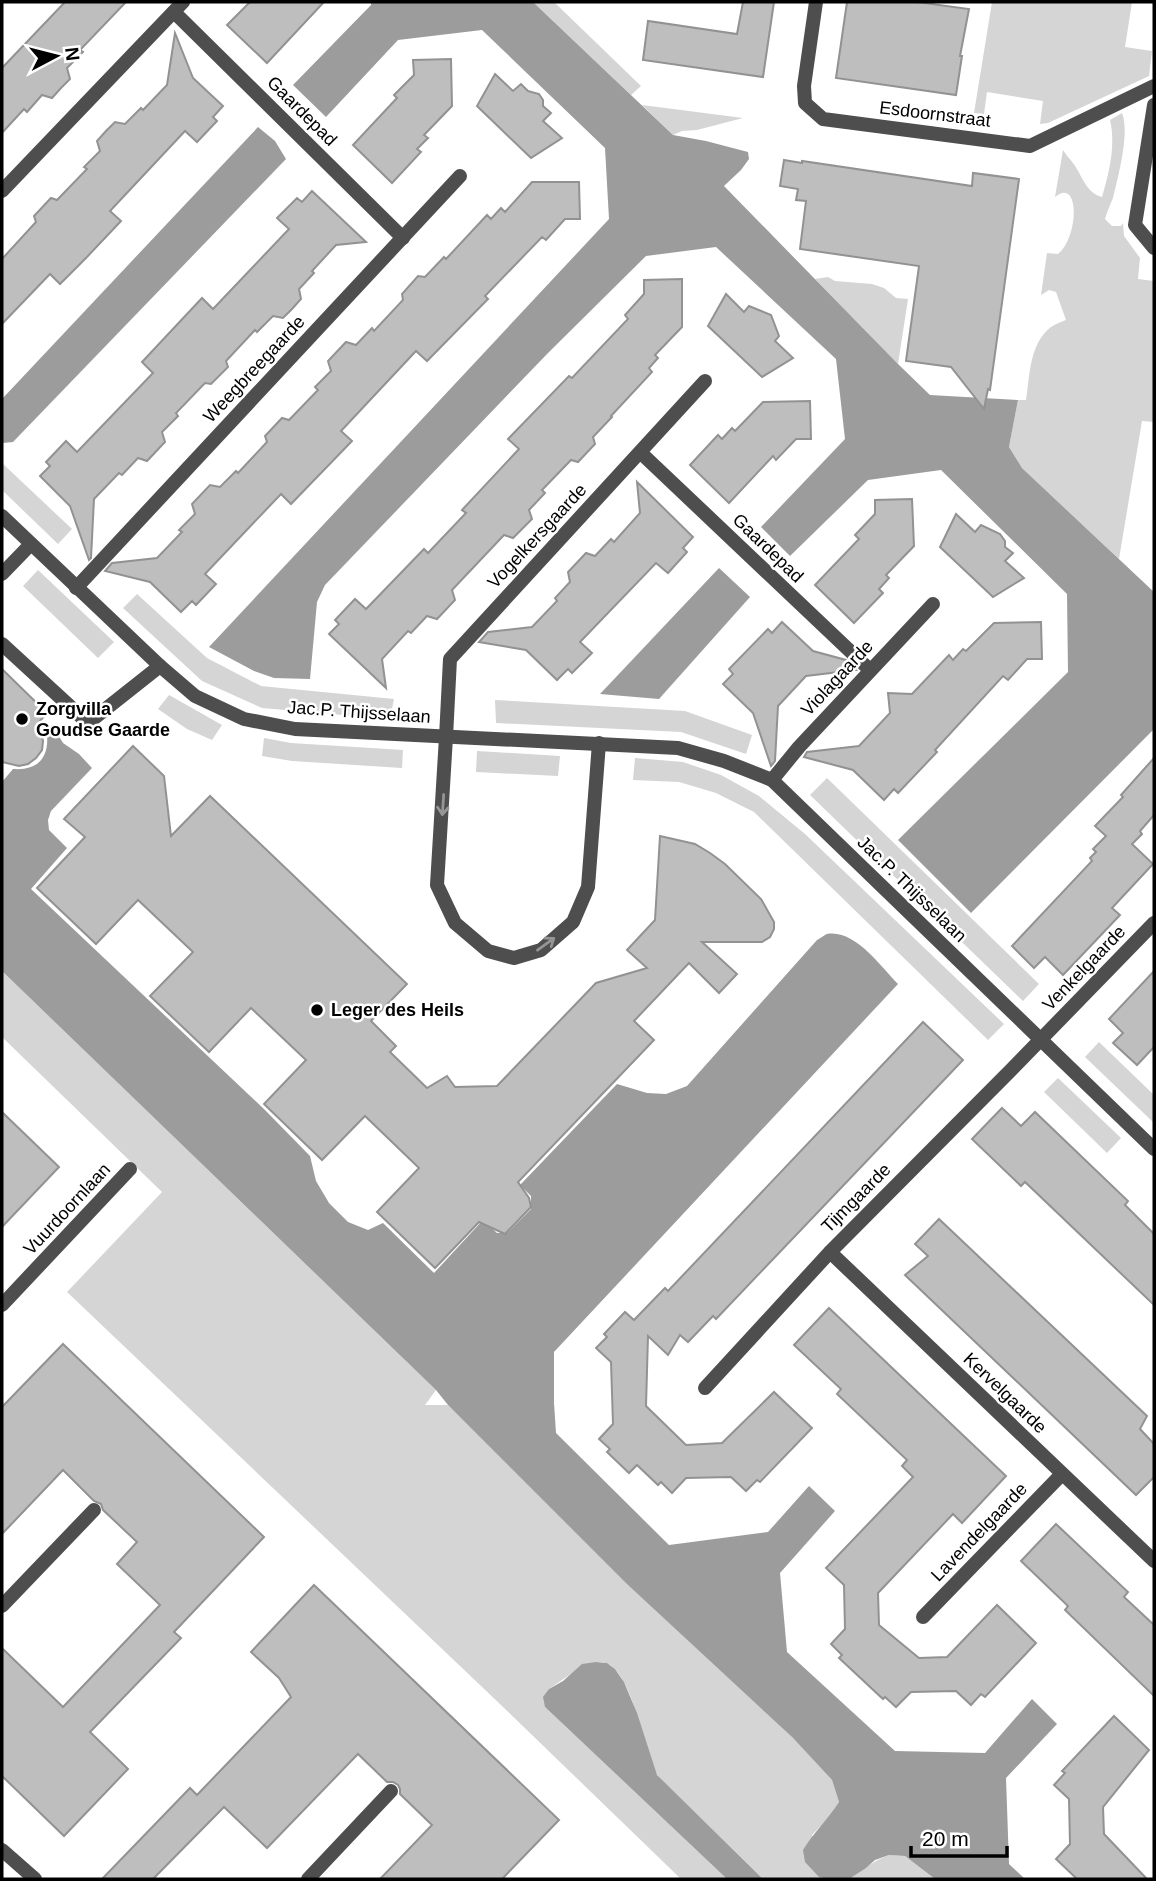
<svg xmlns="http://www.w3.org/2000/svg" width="1156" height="1881" viewBox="0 0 1156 1881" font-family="Helvetica,sans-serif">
	<rect width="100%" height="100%" fill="#fff"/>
	<g fill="#d5d5d5">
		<polygon points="533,2 554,2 641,86 631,95"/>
		<polygon points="992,2 1132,2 1125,47 1152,51 1149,76 1048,123 1040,124 1043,101 987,92 984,114 974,113"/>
		<polygon points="642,105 743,118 697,130 682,131 673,135"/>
		<path d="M1122,113C1130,133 1118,177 1113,198C1110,205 1107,212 1105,219L1112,226H1121L1123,223L1124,236L1140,258L1138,279L1154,281V422L1142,421L1119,559L1022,468L1009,447L1018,400H1026C1030,376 1029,344 1051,327C1055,324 1061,322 1066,320L1056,292L1049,290L1041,295L1047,253L1058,254C1079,237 1080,176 1055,197L1063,150C1066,155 1070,159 1073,163C1082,175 1086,193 1102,197C1109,173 1116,145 1110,120Z"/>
		<polygon points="828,277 835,281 872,284 884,288 896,298 908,299 898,364 815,279"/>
		<polygon points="2,463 72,529 58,544 2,490"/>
		<polygon points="38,570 114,642 98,658 23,586"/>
		<polygon points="137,594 207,658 261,686 394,699 390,719 262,708 202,681 123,608"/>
		<polygon points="169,695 222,725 212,740 187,729 158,709"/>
		<polygon points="495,700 685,711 752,735 746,754 681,732 496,723"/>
		<polygon points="264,738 291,743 403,750 402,768 292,761 262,756"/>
		<polygon points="477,751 560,756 558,776 476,772"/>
		<polygon points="635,758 683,762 721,775 759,796 805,834 1004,1024 988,1040 754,812 716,793 679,782 633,780"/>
		<polygon points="827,778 1039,984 1023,1001 810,795"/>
		<path d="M2,971L436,1390L425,1405H448L792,1737L832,1780L839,1802L830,1816L812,1835L819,1877L826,1879H763C738,1854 712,1829 686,1804C677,1795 663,1785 656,1773C643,1748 633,1673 606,1663C590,1657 562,1681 549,1689L545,1707L727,1879H681L501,1705L67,1292L162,1192L2,1037Z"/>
		<polygon points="1099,1042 1154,1095 1154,1123 1085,1057"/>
		<polygon points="1058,1078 1121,1138 1107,1153 1044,1092"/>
		<path d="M889,1855L905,1856L935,1879H848C862,1871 874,1860 889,1855Z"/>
	</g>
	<g fill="#9c9c9c">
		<polygon points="371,2 533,2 673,135 706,141 748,152 749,159 741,170 724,186 898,364 930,395 1018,400 1009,447 1022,468 1154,592 1154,729 971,913 898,840 1068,672 1067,594 941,470 868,480 790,556 761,527 845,439 836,359 716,247 646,256 548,353 325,585 317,602 310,679 274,678 254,671 209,647 609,219 605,148 482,30 398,40 326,117 293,85 371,5"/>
		<polygon points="258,127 275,141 286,159 13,442 3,443 2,399"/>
		<polygon points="719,568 750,597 659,699 600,694"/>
		<path d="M52,725L63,743L79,754L92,768L51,811L48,820L49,830L67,848L31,889L265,1110L310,1156L316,1181L329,1203L348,1222L368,1230L383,1223L434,1273L483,1220L497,1233H507L531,1209V1196L520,1185L617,1084L647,1093L666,1094L687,1086L817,940C819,939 826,934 827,934C855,929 881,967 898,984L554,1352V1403L556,1433L669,1545L768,1532L809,1486L835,1511L780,1573L787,1652L895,1751L985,1753L1032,1699L1057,1724L1006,1778L1009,1864L1025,1879H935L905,1856L889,1855L875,1860L866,1868L849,1879H827L819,1877L805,1862L803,1850C814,1832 828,1819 839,1802L832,1780L792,1737L627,1584L448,1405L436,1390L2,971V782L13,769C41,771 51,754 46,728Z"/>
		<polygon points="596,1662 607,1663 615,1669 624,1682 637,1713 657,1775 763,1879 727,1879 545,1707 543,1697 549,1689 563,1681 582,1664"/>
	</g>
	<g fill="#bebebe" stroke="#929292" stroke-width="2">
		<polygon points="65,2 126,2 80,50 83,52 67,68 70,79 61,88 52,98 42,95 27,112 24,109 2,133 2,68"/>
		<polygon points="250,2 324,2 267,63 227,25"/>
		<polygon points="743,2 774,2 763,77 643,60 648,21 737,34"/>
		<polygon points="847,2 917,2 969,9 960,56 962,56 956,95 836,78"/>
		<polygon points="175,33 193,78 223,106 213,117 217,121 197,142 185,131 110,211 121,221 86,258 60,284 50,274 2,324 2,259 36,222 34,216 51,198 57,200 87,169 84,167 100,151 97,141 106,131 115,122 125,124 141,108 143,110 167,85"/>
		<polygon points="451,59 452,106 424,135 428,138 417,149 421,152 392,183 353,145 397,98 394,95 414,75 413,60"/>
		<polygon points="495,74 513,91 521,84 528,91 539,94 543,100 543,106 551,113 543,121 562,138 531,158 477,106"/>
		<polygon points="784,160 802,163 802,161 972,186 973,173 1019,179 990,390 988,389 984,409 951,367 906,361 919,266 800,249 806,201 796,200 798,189 780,186"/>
		<polygon points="532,182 579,182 580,219 565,219 546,240 542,237 485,296 488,299 427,361 416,351 341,431 352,441 291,504 281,494 205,574 216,584 196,605 192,601 181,612 150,582 105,571 112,563 157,558 182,532 179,530 195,514 192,504 210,485 220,487 236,471 238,473 267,442 265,436 282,418 289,420 318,390 315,387 331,371 328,361 346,342 356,345 372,328 374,331 403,300 402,294 418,276 425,277 444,257 446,259 487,215 491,219 501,208 505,212"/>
		<polygon points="312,191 366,242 336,245 312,271 314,273 299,289 301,299 292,309 283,318 273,316 257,332 255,330 226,361 228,367 211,384 205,383 176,413 178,416 162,432 165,442 147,461 138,458 122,475 119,473 94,499 91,558 89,560 70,506 40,476 50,466 46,462 66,441 77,452 153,373 142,362 202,298 213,309 289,229 277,218 297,198 302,202"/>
		<polygon points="682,279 682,327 655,355 658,358 649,368 652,372 611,416 612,417 593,437 595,444 578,462 571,460 542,490 545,493 529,510 532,519 513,538 504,535 452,590 455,600 437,619 427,616 411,633 408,631 382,659 386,688 329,634 339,624 335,620 355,599 366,609 424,549 428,553 466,513 462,510 519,449 508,439 569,376 572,378 628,319 625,315 644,294 644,280"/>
		<polygon points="726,294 744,312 749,306 771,315 779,336 775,341 793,358 762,377 708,326"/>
		<polygon points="810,401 811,439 796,439 776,460 773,456 729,503 690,465 718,435 722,439 732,428 735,431 763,402"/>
		<polygon points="637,482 693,537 683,548 687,552 668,573 656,563 580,642 592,653 572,673 568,669 557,680 526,650 479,642 488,632 532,627 557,601 555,598 570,582 568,572 586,553 595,556 611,539 614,542 640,513"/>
		<polygon points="912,499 914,546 886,575 889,578 879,589 883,593 854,623 815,585 859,539 855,535 875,514 875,500"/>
		<polygon points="956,514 975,532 981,525 1000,534 1005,541 1005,547 1013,553 1005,561 1024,578 993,597 940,547"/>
		<polygon points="782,622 813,651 846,660 856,670 806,676 778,706 775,761 771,766 753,713 723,684 733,674 729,669 768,629 772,633"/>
		<polygon points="1041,622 1042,659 1027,659 1008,680 1003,676 935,750 937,752 898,793 894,789 884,800 853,770 804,757 807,752 859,746 890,713 888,693 912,694 949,655 953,660 963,649 966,651 994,623"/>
		<polygon points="2,669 47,713 39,722 43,741 42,750 36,758 28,764 19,766 2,762"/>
		<polygon points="133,746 164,776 171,836 210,796 407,984 371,1021 396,1046 390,1052 427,1088 447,1076 455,1087 497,1086 596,983 647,968 627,950 655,920 660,836 695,844 710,853 725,864 761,899 774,922 774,929 770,937 762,942 702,942 737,974 719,993 689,963 634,1021 654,1040 518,1182 529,1198 531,1207 505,1234 479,1222 435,1268 377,1212 419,1168 365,1116 322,1160 264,1104 306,1060 251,1008 209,1052 150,996 193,952 138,900 96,944 37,888 85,837 64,819"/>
		<polygon points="1154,758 1154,815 1140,831 1142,834 1132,844 1153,864 1112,908 1120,915 1063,975 1045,957 1034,968 1012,946 1092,861 1090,858 1096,852 1093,849 1106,836 1095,826 1123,797 1121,795"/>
		<polygon points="1154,971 1154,1047 1137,1065 1113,1043 1123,1033 1109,1019"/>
		<polygon points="923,1022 963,1060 716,1319 713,1316 688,1342 680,1335 668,1355 648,1336 646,1406 686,1445 722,1443 774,1392 812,1428 760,1482 757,1480 746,1491 731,1477 686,1478 672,1493 661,1482 658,1485 637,1465 629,1473 607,1452 610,1449 599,1439 613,1424 611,1362 596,1348 607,1337 604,1334 625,1312 634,1320 665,1288 668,1291"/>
		<polygon points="1002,1108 1021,1126 1035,1112 1128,1201 1125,1205 1154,1234 1154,1305 1025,1182 1021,1186 972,1139"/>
		<polygon points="2,1112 59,1167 2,1227"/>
		<polygon points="939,1219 1147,1416 1140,1429 1154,1444 1154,1477 1136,1495 905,1275 928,1256 915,1244"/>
		<polygon points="829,1308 1006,1476 962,1523 953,1514 878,1593 879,1625 919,1658 947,1657 997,1605 1036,1643 985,1697 981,1694 971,1705 956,1691 911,1692 896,1707 885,1697 883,1699 839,1658 842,1655 831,1644 845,1629 844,1585 826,1568 913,1477 902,1466 907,1460 837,1394 841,1389 794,1345"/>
		<polygon points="63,1344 264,1537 174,1632 181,1638 90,1732 128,1769 64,1836 2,1776 2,1648 63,1707 160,1605 117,1564 137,1542 103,1510 101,1504 94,1501 63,1470 2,1534 2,1407"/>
		<polygon points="1056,1524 1128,1592 1124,1597 1154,1625 1154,1696 1065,1610 1068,1606 1021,1561"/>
		<polygon points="314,1585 559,1820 502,1879 380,1879 432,1825 400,1794 400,1789 398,1785 393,1782 387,1782 358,1754 267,1848 224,1807 153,1879 102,1879 190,1788 197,1795 291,1697 279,1678 251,1652"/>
		<polygon points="1114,1716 1149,1750 1103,1807 1104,1834 1147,1879 1077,1879 1056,1859 1070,1844 1069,1799 1054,1785 1065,1773 1062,1771"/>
	</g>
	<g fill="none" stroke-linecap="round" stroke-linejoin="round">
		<g stroke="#4e4e4e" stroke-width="14">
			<polyline points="2,574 31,544"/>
			<polyline points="2,644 88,723 160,666"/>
			<polyline points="446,737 437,885 455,923 488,951 514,958 541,950 573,922 588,887 599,743"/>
			<polyline points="2,1606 94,1510"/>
			<polyline points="308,1879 391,1791"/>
		</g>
		<g stroke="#4e4e4e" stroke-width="14">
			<polyline points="816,2 804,86 805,103 823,119 1030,146 1154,86"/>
			<polyline points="174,12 403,238"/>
			<polyline points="1154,105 1135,225 1154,248"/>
			<polyline points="2,191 183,2"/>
			<polyline points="641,453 870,670"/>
			<polyline points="2,516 160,666 195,696 244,719 295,729 678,748 724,761 772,780 1154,1149"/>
			<polyline points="76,588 460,176"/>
			<polyline points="446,737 450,659 705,381"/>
			<polyline points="772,780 799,747 933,604"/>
			<polyline points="830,1252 1154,1561"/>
			<polyline points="2,1305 130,1169"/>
			<polyline points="705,1388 830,1252 1012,1069 1154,923"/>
			<polyline points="923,1617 1062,1474"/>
			<polyline points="2,1850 35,1879"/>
		</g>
	</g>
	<defs><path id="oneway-shaft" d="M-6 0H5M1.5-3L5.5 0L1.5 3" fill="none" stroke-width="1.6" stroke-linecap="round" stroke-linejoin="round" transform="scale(1.75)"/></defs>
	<g stroke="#959595">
		<use href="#oneway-shaft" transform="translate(443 805) rotate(94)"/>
		<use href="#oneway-shaft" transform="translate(546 944) rotate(-36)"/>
	</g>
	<g fill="#000" stroke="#fff" stroke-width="2.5">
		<circle cx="22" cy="719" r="7"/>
		<circle cx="317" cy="1010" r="7"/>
	</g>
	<g text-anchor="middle" stroke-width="5" stroke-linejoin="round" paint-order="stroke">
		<g font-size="18" fill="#000" stroke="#fff">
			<text transform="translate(302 111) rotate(45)" y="6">Gaardepad</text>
			<text transform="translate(935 114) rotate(7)" y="6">Esdoornstraat</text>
			<text transform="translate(254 369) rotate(-47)" y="6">Weegbreegaarde</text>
			<text transform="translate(537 536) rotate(-47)" y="6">Vogelkersgaarde</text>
			<text transform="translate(768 548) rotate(44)" y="6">Gaardepad</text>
			<text transform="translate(837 678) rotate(-47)" y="6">Violagaarde</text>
			<text transform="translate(359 712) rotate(4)" y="6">Jac.P. Thijsselaan</text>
			<text transform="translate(912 889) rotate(44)" y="6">Jac.P. Thijsselaan</text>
			<text transform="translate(1084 968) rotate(-46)" y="6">Venkelgaarde</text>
			<text transform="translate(856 1198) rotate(-45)" y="6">Tijmgaarde</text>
			<text transform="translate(67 1209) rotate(-47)" y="6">Vuurdoornlaan</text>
			<text transform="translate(1005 1393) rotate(44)" y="6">Kervelgaarde</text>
			<text transform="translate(979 1532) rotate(-46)" y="6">Lavendelgaarde</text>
		</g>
		<g font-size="18" font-weight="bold" fill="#000" stroke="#fff" text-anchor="start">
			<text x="36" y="715">Zorgvilla<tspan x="36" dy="21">Goudse Gaarde</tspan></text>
			<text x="331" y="1016">Leger des Heils</text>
		</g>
	</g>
	<rect width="1156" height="1881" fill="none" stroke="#000000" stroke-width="7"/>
	<g transform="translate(56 56) rotate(83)" stroke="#ffffff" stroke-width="5" paint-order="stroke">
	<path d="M0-5L12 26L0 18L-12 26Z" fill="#000000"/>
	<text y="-10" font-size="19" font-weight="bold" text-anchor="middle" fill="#000000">N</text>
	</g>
	<path d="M911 1846v10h96v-10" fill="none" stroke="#000000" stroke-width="3.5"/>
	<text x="922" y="1846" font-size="21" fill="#000000" stroke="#ffffff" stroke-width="5" paint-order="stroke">20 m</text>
</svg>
